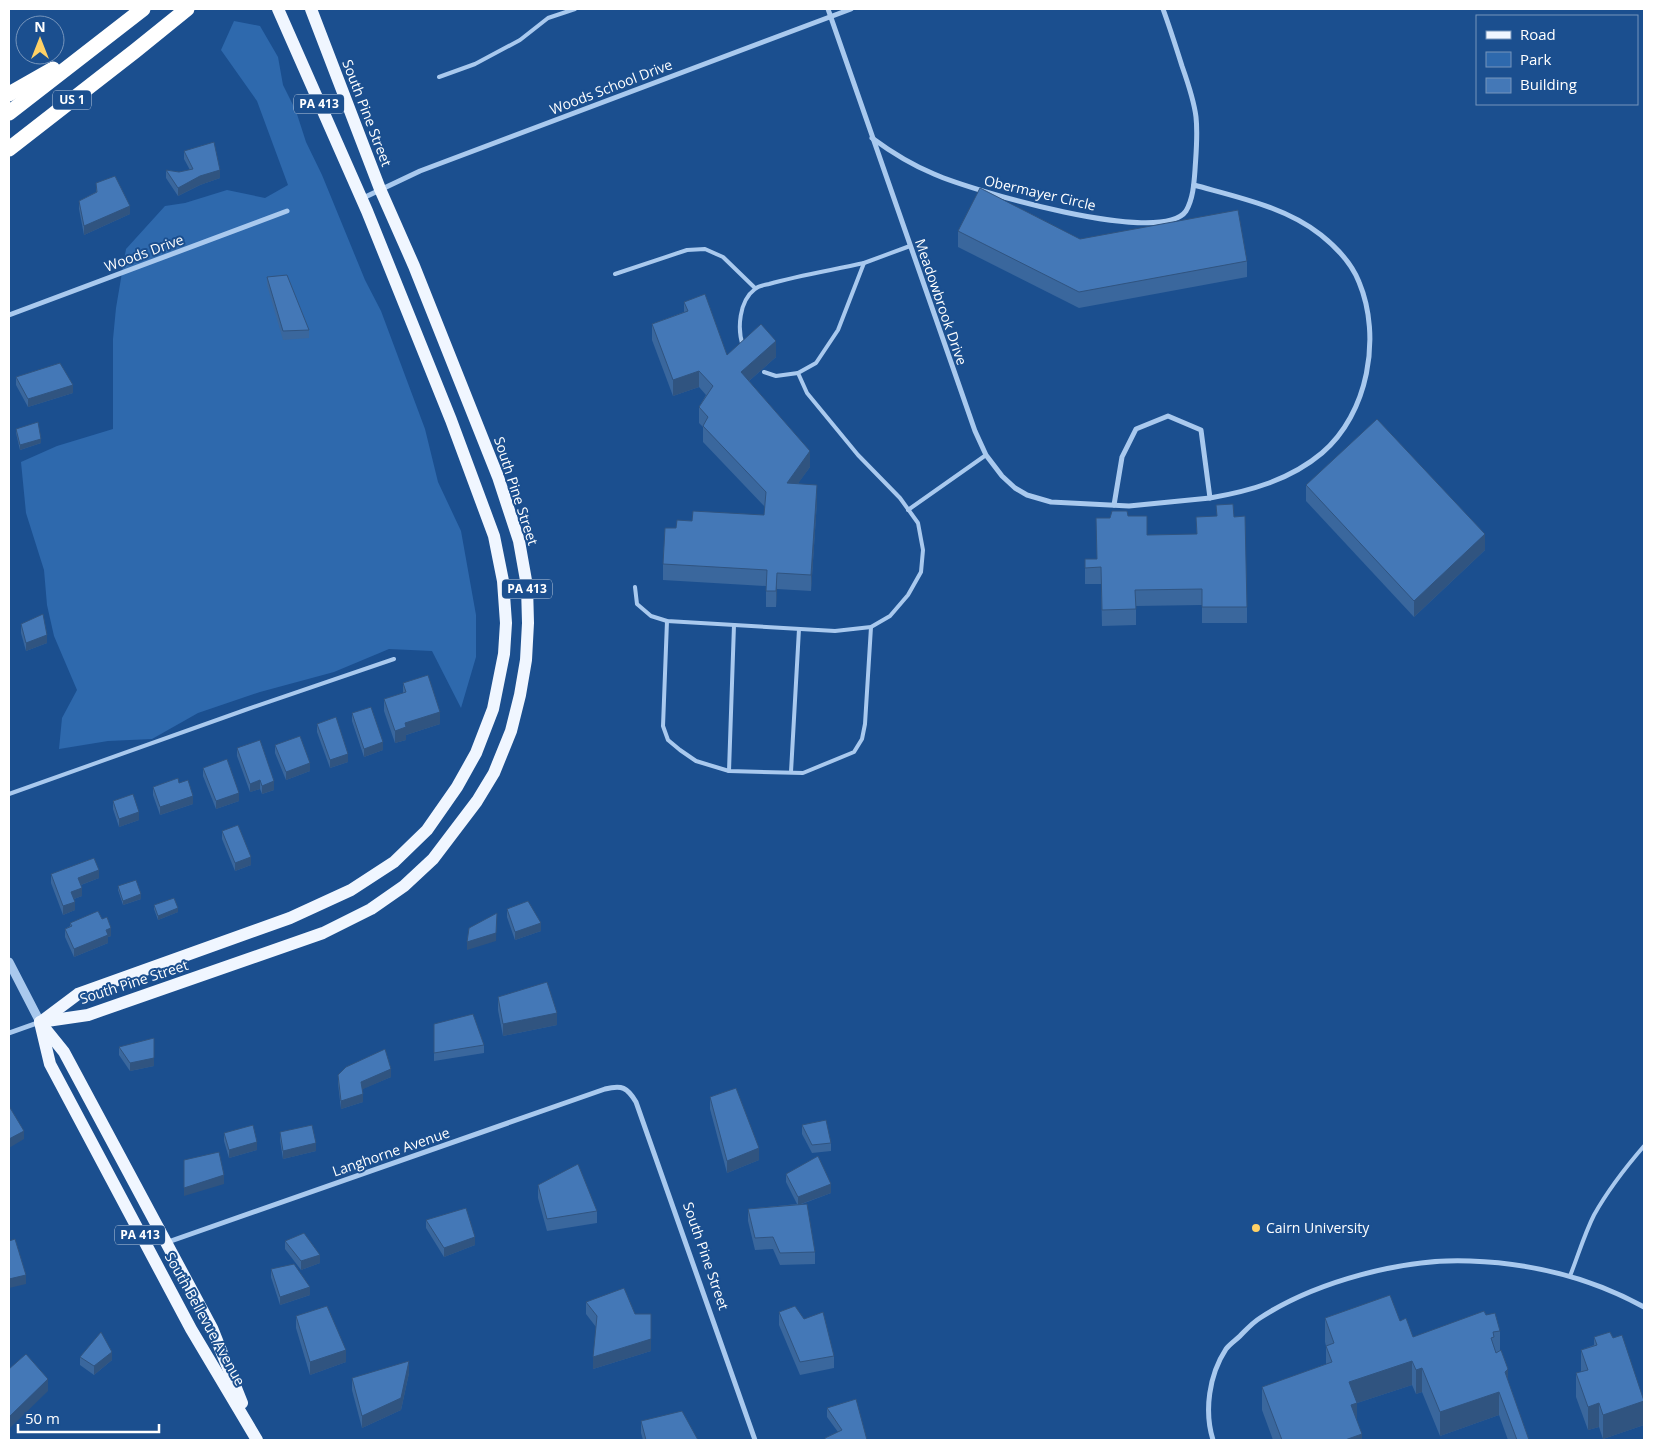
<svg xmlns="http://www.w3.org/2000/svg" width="1653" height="1449" viewBox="0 0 1653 1449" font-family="'Open Sans',sans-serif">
	<rect width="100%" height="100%" fill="#1b4f8f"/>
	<polygon fill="#2e69ad" points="234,21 260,26 278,57 283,85 296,111 306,142 322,175 365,280 381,311 425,429 438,482 461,531 476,615 476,657 461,708 432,651 389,649 334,672 260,692 198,713 152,739 108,741 59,749 62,718 77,690 54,636 47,605 44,570 26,513 21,462 57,446 113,429 113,339 116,308 126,249 165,206 185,203 227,190 265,198 288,185 257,101 221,50"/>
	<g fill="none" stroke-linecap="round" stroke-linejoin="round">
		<g stroke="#a9c9ee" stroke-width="4">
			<polyline points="439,77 475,64 520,40 548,18 575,9"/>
			<polyline points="615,274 687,250 705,249 723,257 755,288"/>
			<path d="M743,346C737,329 739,301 755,289C758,286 765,285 769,284C800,275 833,270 864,263"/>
			<polyline points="764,372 776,376 798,373"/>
			<polyline points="908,510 986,455"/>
			<polyline points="635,587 637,604 651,616 667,621 835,631 871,627 890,616 908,595 921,572 923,550 918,523 900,498 858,455 807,393 798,373 816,363 838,330 864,263 910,246"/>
			<polyline points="667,621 663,726 668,740 680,750 696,761 729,771 803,773 854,752 862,739 865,724 871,627"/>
			<polyline points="729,771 734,625"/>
			<polyline points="791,772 799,629"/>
			<polyline points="9,794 245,710 394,659"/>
			<path d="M1570,1276C1578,1256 1584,1235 1594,1215C1608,1190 1625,1168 1644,1146"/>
		</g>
		<g stroke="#a9c9ee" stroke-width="5">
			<polyline points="828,9 975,431 986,455 1002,476 1015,488 1027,495 1051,502 1129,506 1210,498"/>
			<path d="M872,138C891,152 912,165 934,174C970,190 1161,247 1186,211C1193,199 1194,184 1195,170C1196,153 1198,135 1196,117C1194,100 1188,83 1182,66C1176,47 1170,28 1163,9"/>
			<polyline points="361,199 420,171 851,9"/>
			<polyline points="9,315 287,211"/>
			<path d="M1114,505L1122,457L1136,429L1168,416L1201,430L1210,498C1250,491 1290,480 1322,453C1368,414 1382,337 1359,282C1352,264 1336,247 1321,235C1286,207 1237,197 1194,185"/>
			<polyline points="9,1033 40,1022"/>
			<path d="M168,1242L605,1089C622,1085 627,1087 636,1102L755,1440"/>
			<path d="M1213,1440C1204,1411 1209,1375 1226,1349C1230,1344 1236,1340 1240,1336C1246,1330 1252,1323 1260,1318C1315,1282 1403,1258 1470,1261C1530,1263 1591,1278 1644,1307"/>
		</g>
		<polyline stroke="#a9c9ee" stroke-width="9" points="9,962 40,1022"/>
		<g stroke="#f0f6ff" stroke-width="12">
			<polyline points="42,1021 78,994 290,918 351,890 394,862 427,830 457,787 476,753 493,709 504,654 506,623 503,581 494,536 451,420 367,211 278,9"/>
			<polyline points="40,1022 88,1015 323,933 371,909 404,886 433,859 477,801 494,773 511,731 520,695 526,660 528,623 527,586 519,541 498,477 414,266 380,189 311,9"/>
			<polyline points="40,1022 50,1064 191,1329 257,1440"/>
			<polyline points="43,1026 64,1052 212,1328 242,1403"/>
		</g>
		<g stroke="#fff" stroke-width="15">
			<polyline points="9,94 53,69"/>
			<polyline points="9,113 143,9"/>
			<polyline points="9,149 135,51 187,9"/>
		</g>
	</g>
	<g fill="#3a679d">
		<polygon points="184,151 220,178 200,185 178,196 166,178 166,170 179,172 190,170 184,159"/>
		<polygon points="96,183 130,214 84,235 79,209 79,201 96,192"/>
		<polygon points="958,231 1080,239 1247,261 1247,277 1079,308 958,247"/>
		<polygon points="267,277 309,330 309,338 283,340 267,285"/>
		<polygon points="684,302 727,355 776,357 749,381 810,467 798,483 817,501 811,591 777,589 776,607 766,607 766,586 663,580 663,564 676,528 692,521 764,515 765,507 703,442 703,427 699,423 699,407 706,395 699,387 673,396 652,340 652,324 684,312"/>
		<polygon points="16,377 73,393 28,407 16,385"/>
		<polygon points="16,429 41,443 20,450 16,433"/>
		<polygon points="1306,485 1485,550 1414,617 1306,501"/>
		<polygon points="1128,516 1147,535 1197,534 1196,517 1234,517 1247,607 1247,623 1202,623 1202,605 1136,606 1136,625 1102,626 1101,584 1085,584 1085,559 1097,559 1110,518"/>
		<polygon points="21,624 47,643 26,651 21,633"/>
		<polygon points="403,683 440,724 406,735 406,740 395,743 384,711 384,699 403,693"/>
		<polygon points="352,713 383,750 364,757 352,721"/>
		<polygon points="317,724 348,762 330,768 317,732"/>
		<polygon points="275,745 310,771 286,780 275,753"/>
		<polygon points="237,748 274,790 262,794 260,789 250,792 237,756"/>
		<polygon points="203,768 239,801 216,809 203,776"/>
		<polygon points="153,787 193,804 160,815 153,795"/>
		<polygon points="113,801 139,820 119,827 113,809"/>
		<polygon points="222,831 251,865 235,871 222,839"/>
		<polygon points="51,874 99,878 81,885 82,896 74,899 75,910 63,915 51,883"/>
		<polygon points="118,886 141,899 123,905 118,890"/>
		<polygon points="154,905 178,912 158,920 154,909"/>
		<polygon points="507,909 541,931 515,940 507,917"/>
		<polygon points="102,919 111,936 108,937 108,943 74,957 65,937 65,929 70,926 70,923"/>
		<polygon points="498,997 557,1025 503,1036 498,1010"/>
		<polygon points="434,1024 484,1045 484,1053 434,1061"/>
		<polygon points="119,1047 154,1066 130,1071 119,1055"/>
		<polygon points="338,1075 391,1077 362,1089 363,1102 341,1109 338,1084"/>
		<polygon points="710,1097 759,1160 727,1173 710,1109"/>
		<polygon points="802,1125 831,1143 831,1151 812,1153 802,1134"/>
		<polygon points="280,1132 316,1151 283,1159 280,1140"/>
		<polygon points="224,1133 257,1150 229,1158 224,1141"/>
		<polygon points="786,1174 831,1193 802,1204 815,1252 815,1264 780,1265 773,1249 755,1250 748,1221 748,1209 797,1204 786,1182"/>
		<polygon points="538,1185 597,1211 597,1223 547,1231 538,1198"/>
		<polygon points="426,1220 475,1245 444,1257 426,1228"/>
		<polygon points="285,1241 320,1263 301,1270 285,1249"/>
		<polygon points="271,1269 310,1295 280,1305 271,1277"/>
		<polygon points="586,1302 635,1314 651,1351 593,1369 596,1327 586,1314"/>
		<polygon points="779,1312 804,1319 834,1356 834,1368 800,1375 779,1325"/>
		<polygon points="296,1316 346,1362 310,1375 296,1328"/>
		<polygon points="1325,1318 1400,1321 1413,1337 1500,1331 1500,1351 1508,1382 1529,1440 1508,1440 1499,1415 1440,1436 1422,1392 1416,1394 1412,1385 1357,1403 1357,1421 1362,1440 1273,1440 1262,1410 1262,1387 1326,1364 1326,1346 1325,1342"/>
		<polygon points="1594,1337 1644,1425 1603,1439 1599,1427 1588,1430 1576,1397 1576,1373 1581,1372 1581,1350 1594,1345"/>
		<polygon points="80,1357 112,1360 94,1375 80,1365"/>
		<polygon points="409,1373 401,1410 362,1428 352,1390 352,1378"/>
		<polygon points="827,1408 867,1440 838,1432 827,1417"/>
		<polygon points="641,1421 698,1440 643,1440 641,1433"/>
	</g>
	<g fill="#305480">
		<polygon points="220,170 220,178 200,185 178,196 178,188 200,176"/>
		<polygon points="130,206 130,214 84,235 84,226"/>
		<polygon points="776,341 776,357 741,388 741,372"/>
		<polygon points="699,371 699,387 673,396 673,380"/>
		<polygon points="73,385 73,393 28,407 28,399"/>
		<polygon points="41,439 41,443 20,450 20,445"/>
		<polygon points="810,451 810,467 787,499 787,483"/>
		<polygon points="817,485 817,501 811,591 811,575"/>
		<polygon points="1485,534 1485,550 1414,617 1414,601"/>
		<polygon points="777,573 777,589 776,607 776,591"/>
		<polygon points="47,635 47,643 26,651 26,643"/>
		<polygon points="440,712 440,724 406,735 406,740 395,743 395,731 405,723"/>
		<polygon points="383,742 383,750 364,757 364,749"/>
		<polygon points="348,754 348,762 330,768 330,760"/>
		<polygon points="310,763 310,771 286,780 286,772"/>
		<polygon points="260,780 260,789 250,792 250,784"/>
		<polygon points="274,781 274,790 262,794 262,786"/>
		<polygon points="239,793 239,801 216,809 216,801"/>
		<polygon points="193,796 193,804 160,815 160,807"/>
		<polygon points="139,812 139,820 119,827 119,819"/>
		<polygon points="251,857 251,865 235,871 235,863"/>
		<polygon points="99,870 99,878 78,886 78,878"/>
		<polygon points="82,888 82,896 71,900 71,892"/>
		<polygon points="141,894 141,899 123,905 123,901"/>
		<polygon points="75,902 75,910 63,915 63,906"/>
		<polygon points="178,908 178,912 158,920 158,916"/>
		<polygon points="497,913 496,941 467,950 467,942"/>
		<polygon points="541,923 541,931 515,940 515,932"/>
		<polygon points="111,928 111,936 108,937 108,943 74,957 74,949"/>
		<polygon points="557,1013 557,1025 503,1036 503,1024"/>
		<polygon points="154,1058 154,1066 130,1071 130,1063"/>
		<polygon points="391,1069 391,1077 361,1090 361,1082"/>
		<polygon points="363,1094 363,1102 341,1109 341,1101"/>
		<polygon points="24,1131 24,1139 9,1148 9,1139"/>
		<polygon points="257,1142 257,1150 229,1158 229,1150"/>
		<polygon points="316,1143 316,1151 283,1159 283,1151"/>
		<polygon points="759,1148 759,1160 727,1173 727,1161"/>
		<polygon points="224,1175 224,1184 184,1196 184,1188"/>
		<polygon points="831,1184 831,1193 798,1205 798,1197"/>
		<polygon points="475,1237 475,1245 444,1257 444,1248"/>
		<polygon points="320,1255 320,1263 301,1270 301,1261"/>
		<polygon points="26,1275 26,1284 9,1288 9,1279"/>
		<polygon points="310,1287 310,1295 280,1305 280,1297"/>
		<polygon points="651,1339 651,1351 593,1369 593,1357"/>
		<polygon points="346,1350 346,1362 310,1375 310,1362"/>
		<polygon points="112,1352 112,1360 94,1375 94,1366"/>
		<polygon points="409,1361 409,1373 401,1410 362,1428 362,1416"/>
		<polygon points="1412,1361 1412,1385 1357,1403 1357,1426 1351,1428 1349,1382"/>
		<polygon points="1422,1368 1422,1392 1416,1394 1416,1370"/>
		<polygon points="1508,1369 1508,1393 1505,1372"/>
		<polygon points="48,1379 48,1391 9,1429 9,1417"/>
		<polygon points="1499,1392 1499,1415 1440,1436 1440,1412"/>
		<polygon points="1644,1401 1644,1425 1603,1439 1603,1415"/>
		<polygon points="1599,1403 1599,1427 1588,1430 1588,1407"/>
		<polygon points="1362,1434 1362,1440 1345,1440"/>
	</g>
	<g fill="#4478b7" stroke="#305480">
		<polygon points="214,142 220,170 200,176 178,188 166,170 179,172 193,169 184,151"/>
		<polygon points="115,176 130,206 84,226 79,201 97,192 96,183"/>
		<polygon points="980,188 1080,239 1238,210 1247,261 1079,292 958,231"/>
		<polygon points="287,275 309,330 283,331 267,277"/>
		<polygon points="705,294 727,355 761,324 776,341 741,372 810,451 787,483 817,485 811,575 777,573 776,591 766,591 767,570 663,564 665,528 676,528 677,520 692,521 693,511 764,515 766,492 703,426 708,417 699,407 713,386 699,371 673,380 652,324 688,311 684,302"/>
		<polygon points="60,363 73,385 28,399 16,377"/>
		<polygon points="1377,419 1485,534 1414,601 1306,485"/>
		<polygon points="38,422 41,439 20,445 16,429"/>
		<polygon points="1233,504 1234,517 1245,516 1247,607 1202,607 1202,589 1135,590 1136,609 1102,610 1101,567 1085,568 1085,559 1097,559 1096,518 1110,518 1112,511 1127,511 1128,516 1147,516 1147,535 1197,534 1196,517 1217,516 1216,505"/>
		<polygon points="43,614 47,635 26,643 21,624"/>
		<polygon points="428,675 440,712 405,723 406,727 395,731 384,699 406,692 403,683"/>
		<polygon points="371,707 383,742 364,749 352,713"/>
		<polygon points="336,717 348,754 330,760 317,724"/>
		<polygon points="300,736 310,763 286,772 275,745"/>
		<polygon points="260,740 274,781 262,786 260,780 250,784 237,748"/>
		<polygon points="227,759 239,793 216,801 203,768"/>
		<polygon points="178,778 179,783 188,780 193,796 160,807 153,787"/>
		<polygon points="133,794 139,812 119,819 113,801"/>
		<polygon points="238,825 251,857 235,863 222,831"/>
		<polygon points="94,858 99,870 78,878 82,888 71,892 75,902 63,906 51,874"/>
		<polygon points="136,880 141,894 123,901 118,886"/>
		<polygon points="174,898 178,908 158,916 154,905"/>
		<polygon points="528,901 541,923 515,932 507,909"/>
		<polygon points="98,911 102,919 107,917 111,928 106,930 108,935 74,949 65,929 72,926 70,923"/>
		<polygon points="497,913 496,933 467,942 469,928"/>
		<polygon points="547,982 557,1013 503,1024 498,997"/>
		<polygon points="473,1014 484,1045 434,1053 434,1024"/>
		<polygon points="154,1038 154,1058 130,1063 119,1047"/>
		<polygon points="385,1049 391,1069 361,1082 363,1094 341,1101 338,1075 346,1067"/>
		<polygon points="736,1088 759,1148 727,1161 710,1097"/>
		<polygon points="9,1106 24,1131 9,1139"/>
		<polygon points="826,1120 831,1143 812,1145 802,1125"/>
		<polygon points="253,1125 257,1142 229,1150 224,1133"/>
		<polygon points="312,1125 316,1143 283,1151 280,1132"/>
		<polygon points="219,1152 224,1175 184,1188 184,1160"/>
		<polygon points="818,1156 831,1184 798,1197 786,1174"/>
		<polygon points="578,1164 597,1211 547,1219 538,1185"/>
		<polygon points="807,1204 815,1252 780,1253 773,1237 755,1238 748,1209"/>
		<polygon points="466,1208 475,1237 444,1248 426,1220"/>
		<polygon points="304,1233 320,1255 301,1261 285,1241"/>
		<polygon points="15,1239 26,1275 9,1279 9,1241"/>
		<polygon points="294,1264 310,1287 280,1297 271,1269"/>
		<polygon points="624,1288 635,1314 651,1314 651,1339 593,1357 597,1316 586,1302"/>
		<polygon points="1390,1295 1400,1321 1406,1318 1413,1337 1484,1311 1486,1315 1495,1313 1500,1331 1493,1332 1494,1337 1491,1338 1496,1353 1501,1350 1508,1369 1505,1372 1529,1440 1517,1440 1499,1392 1440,1412 1422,1368 1416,1370 1412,1361 1349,1382 1357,1403 1351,1405 1362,1434 1345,1440 1282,1440 1262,1387 1332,1362 1326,1346 1334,1343 1325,1318"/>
		<polygon points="327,1306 346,1350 310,1362 296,1316"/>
		<polygon points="795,1306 804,1319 823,1312 834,1356 800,1362 779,1312"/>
		<polygon points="101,1332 112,1352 94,1366 80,1357"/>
		<polygon points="1610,1332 1613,1338 1622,1335 1644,1401 1603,1415 1599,1403 1588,1407 1576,1373 1588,1370 1581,1350 1597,1345 1594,1337"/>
		<polygon points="26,1354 48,1379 9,1417 9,1369"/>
		<polygon points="409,1361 401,1398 362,1416 352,1378"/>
		<polygon points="856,1399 867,1440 825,1440 825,1438 842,1430 827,1408"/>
		<polygon points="682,1411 698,1440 646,1440 641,1421"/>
	</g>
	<circle fill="#ffd166" stroke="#1b4f8f" stroke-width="2" cx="1256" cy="1228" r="5"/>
	<g text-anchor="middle" stroke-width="4" stroke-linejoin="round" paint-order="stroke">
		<g fill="#1b4f8f" stroke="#bbcadd" stroke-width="1">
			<rect x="53" y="90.5" width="38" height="19" rx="4"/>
			<rect x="294" y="94.5" width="50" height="19" rx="4"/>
			<rect x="502" y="579.5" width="50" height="19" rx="4"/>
			<rect x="115" y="1225.5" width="50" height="19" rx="4"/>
		</g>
		<g font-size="12" font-weight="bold" fill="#fff">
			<text x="72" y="104">US 1</text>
			<text x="319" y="108">PA 413</text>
			<text x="527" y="593">PA 413</text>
			<text x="140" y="1239">PA 413</text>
		</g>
		<g font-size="14" fill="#fff" stroke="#1b4f8f">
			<text transform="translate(611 87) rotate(-21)" y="5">Woods School Drive</text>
			<text transform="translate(367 113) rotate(69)" y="5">South Pine Street</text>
			<text transform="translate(1040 193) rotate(13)" y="5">Obermayer Circle</text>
			<text transform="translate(144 253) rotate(-20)" y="5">Woods Drive</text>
			<text transform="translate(941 302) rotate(71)" y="5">Meadowbrook Drive</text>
			<text transform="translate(516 491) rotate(72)" y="5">South Pine Street</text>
			<text transform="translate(134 982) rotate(-18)" y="5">South Pine Street</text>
			<text transform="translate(391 1152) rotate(-19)" y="5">Langhorne Avenue</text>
			<text transform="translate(706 1256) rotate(71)" y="5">South Pine Street</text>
			<text transform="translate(205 1319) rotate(61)" y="5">South Bellevue Avenue</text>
		</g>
		<g font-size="14" fill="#fff" stroke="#1b4f8f" text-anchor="start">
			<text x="1266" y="1233">Cairn University</text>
		</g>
	</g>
	<rect width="1653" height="1449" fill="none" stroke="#ffffff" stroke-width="20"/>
	<rect x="1476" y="15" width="162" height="90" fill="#1b4f8f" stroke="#7695bc"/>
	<rect x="1486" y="31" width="25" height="8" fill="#f0f6ff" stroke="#7695bc"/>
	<text x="1520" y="40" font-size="15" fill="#ffffff">Road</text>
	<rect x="1486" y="52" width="25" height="15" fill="#2e69ad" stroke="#7695bc"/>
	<text x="1520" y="65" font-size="15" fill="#ffffff">Park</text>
	<rect x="1486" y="78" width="25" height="15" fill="#4478b7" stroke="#7695bc"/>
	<text x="1520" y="90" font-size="15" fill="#ffffff">Building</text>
	<g transform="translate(40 40)"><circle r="24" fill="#1b4f8f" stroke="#7695bc"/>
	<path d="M0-4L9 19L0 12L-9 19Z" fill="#ffd166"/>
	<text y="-8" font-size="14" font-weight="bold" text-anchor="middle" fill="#ffffff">N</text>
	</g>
	<path d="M18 1424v8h141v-8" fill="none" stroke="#ffffff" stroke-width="2.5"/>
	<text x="25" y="1424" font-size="15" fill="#ffffff" stroke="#1b4f8f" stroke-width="4" paint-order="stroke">50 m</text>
</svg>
